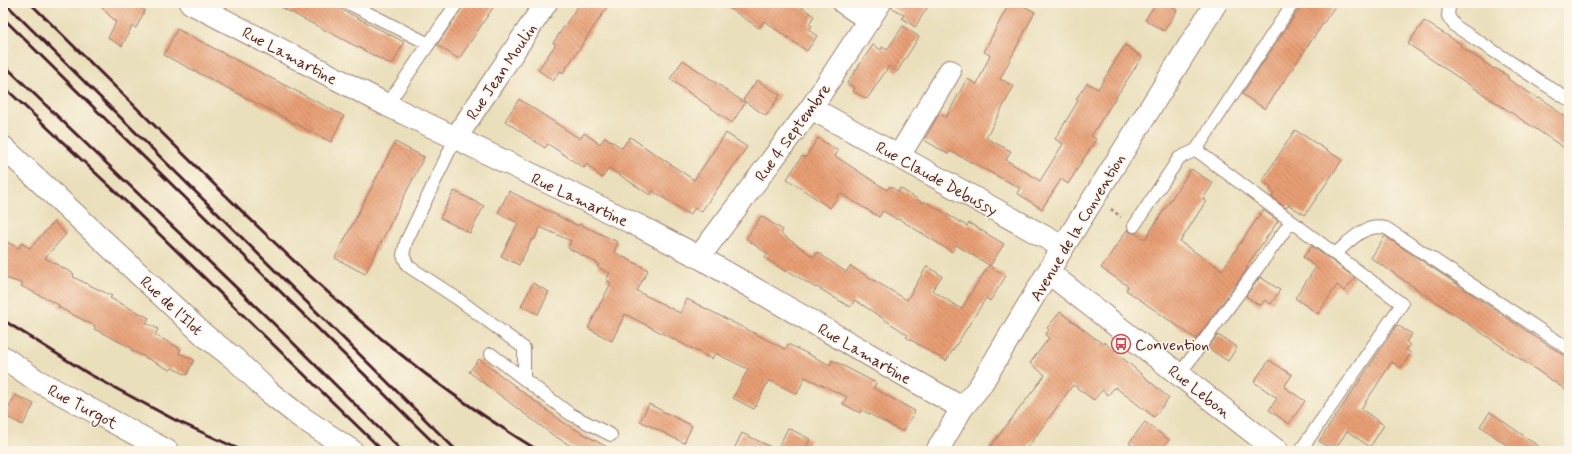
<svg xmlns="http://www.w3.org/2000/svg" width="1572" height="454" viewBox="0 0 1572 454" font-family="Mynerve,sans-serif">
	<defs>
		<pattern id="building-back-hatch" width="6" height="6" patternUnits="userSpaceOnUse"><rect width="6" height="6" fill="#e89f75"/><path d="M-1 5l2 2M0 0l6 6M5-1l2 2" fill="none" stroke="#be8160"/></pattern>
	</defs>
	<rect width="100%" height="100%" fill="#fcf5e5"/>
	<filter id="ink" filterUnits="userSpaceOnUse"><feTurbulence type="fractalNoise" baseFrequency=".025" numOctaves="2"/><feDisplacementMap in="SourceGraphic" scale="8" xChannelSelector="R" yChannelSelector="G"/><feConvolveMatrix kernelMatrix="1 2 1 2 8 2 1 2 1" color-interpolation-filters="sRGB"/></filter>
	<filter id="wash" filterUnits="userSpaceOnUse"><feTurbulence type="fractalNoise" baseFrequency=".012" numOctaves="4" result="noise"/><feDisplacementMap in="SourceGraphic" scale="16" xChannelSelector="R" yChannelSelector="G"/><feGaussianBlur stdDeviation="0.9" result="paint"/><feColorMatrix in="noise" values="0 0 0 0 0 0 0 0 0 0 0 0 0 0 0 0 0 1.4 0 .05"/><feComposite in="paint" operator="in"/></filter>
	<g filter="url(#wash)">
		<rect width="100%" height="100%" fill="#eadfbb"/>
		<g id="blocks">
			<g fill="url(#building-back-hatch)">
				<polygon points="97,3 143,3 141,8 145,10 136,28 132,26 122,46 108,38 116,22"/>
				<polygon points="273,3 329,3 404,42 392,65"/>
				<polygon points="465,3 496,3 459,59 437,45"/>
				<polygon points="580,3 610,3 563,73 560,71 553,81 538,70 556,44 553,43"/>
				<polygon points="722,3 796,3 814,16 809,24 812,26 809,30 817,36 807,51 764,21 759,28"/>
				<polygon points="892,3 930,3 915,27 902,18 904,15 891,7"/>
				<polygon points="1009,3 1018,3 1035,12 1000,79 1014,86 986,138 1011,151 1006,160 1040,181 1063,144 1055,139 1078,101 1076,99 1087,83 1098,89 1125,45 1142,57 1091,136 1096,139 1068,184 1061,179 1042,209 1017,193 1020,188 950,151 948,154 924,140 939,114 946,117 967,79 977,84 990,55 984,52"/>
				<polygon points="1156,3 1166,3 1177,10 1164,31 1145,20"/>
				<polygon points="1303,3 1337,3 1265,109 1242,94"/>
				<polygon points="1424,21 1461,44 1460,46 1494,69 1495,68 1508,76 1508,79 1539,99 1540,98 1554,107 1554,109 1569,119 1569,151 1408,44"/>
				<polygon points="903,26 919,37 897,72 889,66 867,99 853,91 855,88 847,83 873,45 881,50 882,47 887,50"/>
				<polygon points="177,29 344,116 331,142 164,55"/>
				<polygon points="683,60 745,103 732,123 670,79"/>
				<polygon points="757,80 780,95 766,116 743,100"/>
				<polygon points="519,99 580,139 584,133 600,144 605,137 622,148 630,137 694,180 726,133 747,147 701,212 695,208 690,215 653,191 650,195 609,168 602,178 587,164 584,168 548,144 545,148 505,121"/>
				<polygon points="1295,130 1342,160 1305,215 1289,205 1286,208 1272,197 1274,193 1270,190 1271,188 1262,181"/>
				<polygon points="818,138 838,151 835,156 887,190 890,186 898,192 900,188 923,203 924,201 967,226 969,223 1004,244 990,266 1006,276 990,301 986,298 946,361 906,337 908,335 855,300 850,307 817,287 816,288 787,270 786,272 765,258 768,254 746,239 761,216 783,230 781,234 814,257 817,252 846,272 850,266 907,300 927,266 942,276 932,290 961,309 989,265 956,245 952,252 899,219 898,220 883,211 879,217 840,193 830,208 787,179 802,156 805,158"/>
				<polygon points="395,142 424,157 365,274 335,258"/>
				<polygon points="1191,169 1213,183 1203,199 1206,201 1180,242 1222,270 1263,210 1278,221 1246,267 1248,268 1196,339 1126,290 1128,286 1101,268 1127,230 1130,232 1135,233 1145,239"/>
				<polygon points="454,191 484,206 470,233 440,218"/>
				<polygon points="509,191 578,226 579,224 618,242 614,252 648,270 637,291 680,313 687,299 785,349 788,344 830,365 832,360 876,383 873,388 915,411 903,432 862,410 860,413 843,404 847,397 805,377 797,394 769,380 754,409 733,398 748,369 715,353 712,359 625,314 612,341 588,328 611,283 606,280 610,273 597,267 599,264 568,248 571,241 540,227 534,240 532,239 519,265 501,256 518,223 498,213"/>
				<polygon points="54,222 66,234 45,258 74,274 73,277 112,296 110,298 149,318 146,323 158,329 155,335 181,349 179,353 194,360 187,375 172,368 170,370 131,350 132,348 94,329 95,326 58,307 59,305 21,286 23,284 3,277 3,240 19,248 21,243 30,248"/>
				<polygon points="1385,236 1549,346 1569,358 1569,392 1371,258"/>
				<polygon points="1312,246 1355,278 1344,291 1337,285 1318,314 1295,298 1316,267 1303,257"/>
				<polygon points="1260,277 1280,290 1271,304 1265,300 1260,306 1246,296"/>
				<polygon points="533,283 549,292 538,314 521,306"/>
				<polygon points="1060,312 1103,344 1104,342 1169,398 1154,417 1115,387 1108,395 1102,390 1094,400 1073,385 1025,451 987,451 1045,375 1030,363 1049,338 1045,335 1049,330 1047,328"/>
				<polygon points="1397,325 1412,334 1406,342 1410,345 1406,350 1411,353 1401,368 1392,362 1361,409 1384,425 1370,447 1347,431 1334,451 1319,441"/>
				<polygon points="1218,335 1237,347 1228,361 1208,348"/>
				<polygon points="479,359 564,423 614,451 579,451 553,435 469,372"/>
				<polygon points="1269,360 1292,375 1284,387 1305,401 1289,424 1269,410 1277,398 1254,382"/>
				<polygon points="15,395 34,404 23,425 5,416"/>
				<polygon points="649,404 692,426 684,443 640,421"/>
				<polygon points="1490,412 1545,451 1515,451 1480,426"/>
				<polygon points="1145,422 1169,440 1160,451 1140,451 1129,443"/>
				<polygon points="788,428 810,439 804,451 733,451 742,433 777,450"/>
			</g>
		</g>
	</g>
	<g filter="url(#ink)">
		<use href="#blocks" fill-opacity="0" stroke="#9a7f73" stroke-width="1"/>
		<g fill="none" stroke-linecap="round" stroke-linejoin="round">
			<defs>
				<g id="lane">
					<polyline points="348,3 429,44"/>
					<polyline points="1451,3 1449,7 1448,16 1455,26 1569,100"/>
					<polyline points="387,105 457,3"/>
					<polyline points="455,139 406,242 403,255 408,266 458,299 524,348 524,379"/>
					<polyline points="1196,150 1402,304 1300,451"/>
					<polyline points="1134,226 1179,158 1196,150 1293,3"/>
					<path d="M1335,254C1350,241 1364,223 1386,228L1569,349"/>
					<polyline points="491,354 570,414 611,435"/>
					<polyline points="1179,375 1291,222"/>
				</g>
				<g id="street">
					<polyline points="191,3 387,105 641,227 699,257 962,408"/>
					<polyline points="844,3 869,20"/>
					<polyline points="811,108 1063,247"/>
					<polyline points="455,139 546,3"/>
					<polyline points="3,147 204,335 236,360 269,392 298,415 352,451"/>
					<polyline points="899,156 950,71"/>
					<polyline points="699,257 811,108 880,3"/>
					<polyline points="1049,273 1277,451"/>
					<polyline points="3,357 36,380 167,451"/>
				</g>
				<polyline id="secondary" points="937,451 962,408 980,386 1063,247 1216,3"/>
			</defs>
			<use href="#lane" stroke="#9a7f73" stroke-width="14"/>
			<use href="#street" stroke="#9a7f73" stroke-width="24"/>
			<use href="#secondary" stroke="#9a7f73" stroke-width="24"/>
			<polyline stroke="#9a7f73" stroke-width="2.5" stroke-dasharray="3 3" stroke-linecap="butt" points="1111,209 1121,217"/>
			<use href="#lane" stroke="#fff" stroke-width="12"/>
			<use href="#street" stroke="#fff" stroke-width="22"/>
			<use href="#secondary" stroke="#fff" stroke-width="22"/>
			<g stroke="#4a1f2b" stroke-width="3">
				<polyline points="5,3 457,451"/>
				<path d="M30,3C93,65 157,128 220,190C278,246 336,303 399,353C443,389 490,421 539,451"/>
				<polyline points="3,18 442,451"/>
				<polyline points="3,64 270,320 402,451"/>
				<polyline points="3,86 117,193 383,451"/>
				<polyline points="3,320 89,374 175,420 243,451"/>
			</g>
		</g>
	</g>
	<defs>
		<symbol id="bus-ring" viewBox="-11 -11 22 22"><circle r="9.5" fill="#fcf5e5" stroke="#d1495b" stroke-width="1.5"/><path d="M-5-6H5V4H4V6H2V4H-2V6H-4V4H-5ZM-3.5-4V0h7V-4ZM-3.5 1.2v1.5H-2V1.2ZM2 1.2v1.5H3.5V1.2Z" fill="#d1495b"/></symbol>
	</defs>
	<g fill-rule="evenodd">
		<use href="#bus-ring" x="1110" y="333" width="22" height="22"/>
	</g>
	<g text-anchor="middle" stroke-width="3" stroke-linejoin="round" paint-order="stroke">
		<g font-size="16" fill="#4a1f2b" stroke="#fcf5e5">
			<text transform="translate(290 55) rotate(28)" y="6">Rue Lamartine</text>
			<text transform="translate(501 71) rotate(-56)" y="6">Rue Jean Moulin</text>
			<text transform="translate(792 132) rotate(-54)" y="6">Rue 4 Septembre</text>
			<text transform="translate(937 178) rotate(29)" y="6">Rue Claude Debussy</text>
			<text transform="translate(580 199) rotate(25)" y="6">Rue Lamartine</text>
			<text transform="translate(1077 227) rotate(-59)" y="6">Avenue de la Convention</text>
			<text transform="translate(172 305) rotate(43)" y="6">Rue de l'Ilot</text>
			<text transform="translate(865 353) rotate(30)" y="6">Rue Lamartine</text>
			<text transform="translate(1200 391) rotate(38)" y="6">Rue Lebon</text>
			<text transform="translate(83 406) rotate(28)" y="6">Rue Turgot</text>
		</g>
		<g font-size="16" fill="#4a1f2b" stroke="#fcf5e5" text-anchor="start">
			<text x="1135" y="350">Convention</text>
		</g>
	</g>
	<rect width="1572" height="454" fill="none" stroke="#fcf5e5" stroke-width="16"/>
</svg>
